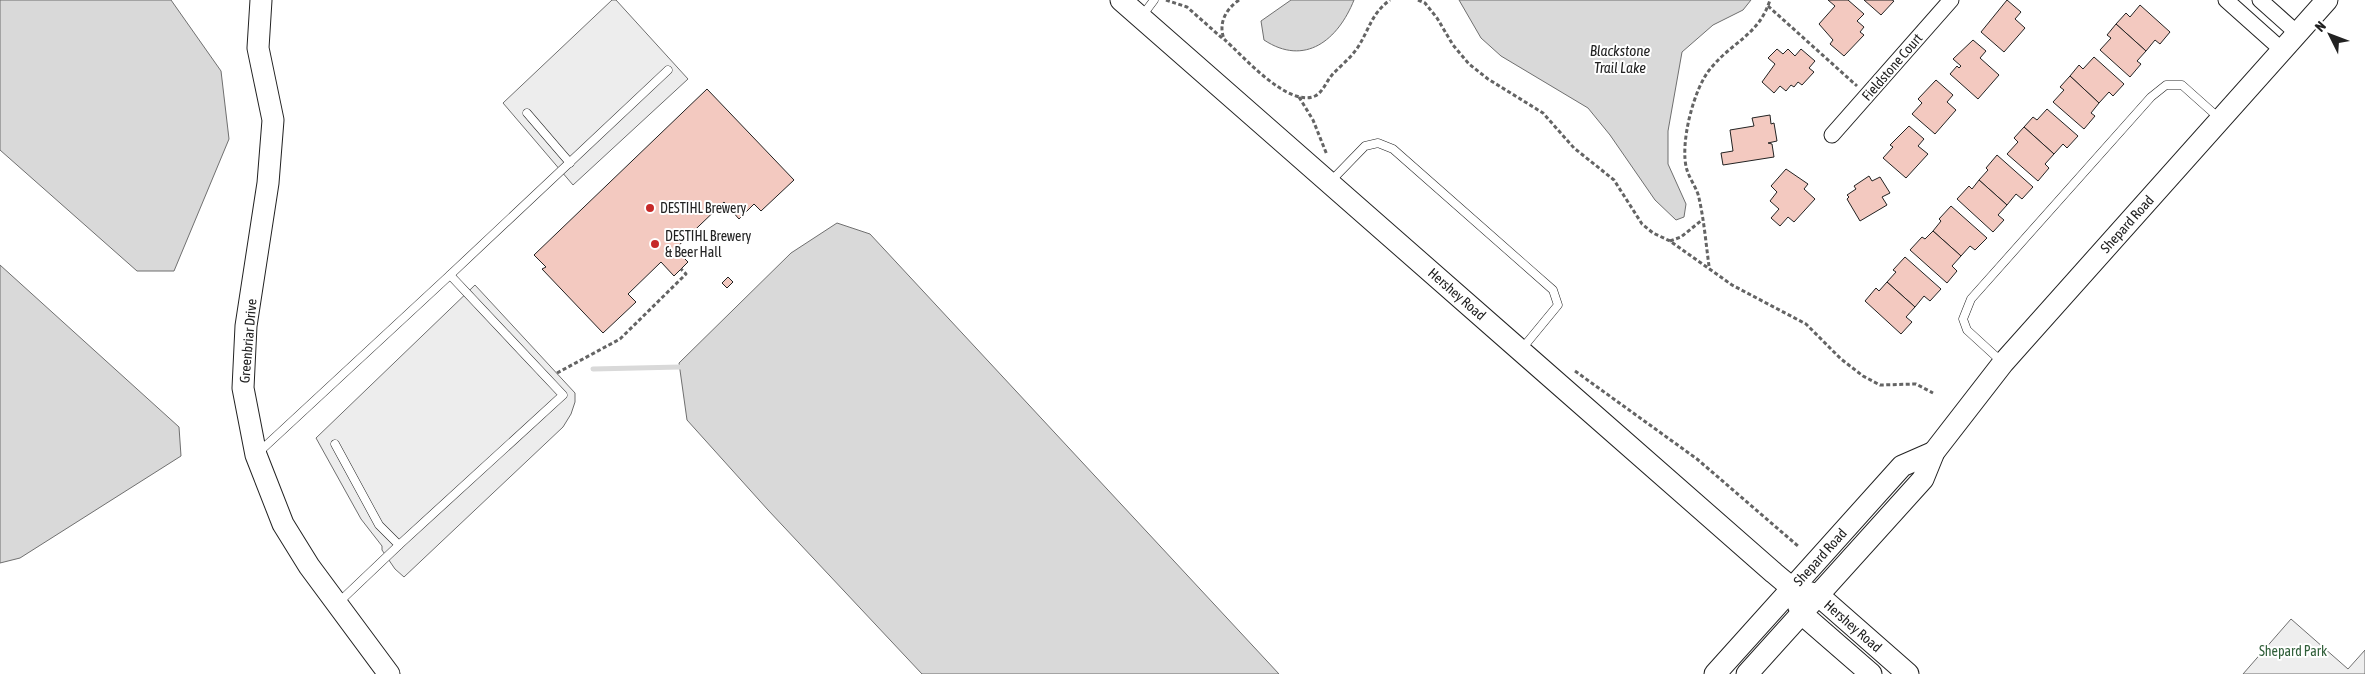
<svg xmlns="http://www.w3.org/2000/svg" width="2365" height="674" viewBox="0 0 2365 674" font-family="'Asap Condensed',sans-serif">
	<rect width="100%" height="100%" fill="#fff"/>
	<polygon fill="#eee" stroke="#6f6f6f" points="2291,619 2348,669 2365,650 2365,674 2243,674"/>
	<g fill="#ededed" stroke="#6f6f6f">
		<polygon points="612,0 616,0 688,79 573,185 503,103"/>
		<polygon points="475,285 575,393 575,402 571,414 563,427 404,577 395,569 382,550 382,546 361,519 316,438"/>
	</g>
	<g fill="#d9d9d9" stroke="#6f6f6f">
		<polygon points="0,0 171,0 221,71 229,139 174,271 137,271 0,150"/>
		<path d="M1291,0H1354C1338,40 1305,67 1264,40L1261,21Z"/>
		<polygon points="1459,0 1751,0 1743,10 1713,25 1682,52 1668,131 1668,164 1686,204 1684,217 1676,220 1655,200 1610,135 1588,108 1501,56 1481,38"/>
		<polygon points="837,223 870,234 1279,674 922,674 768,510 687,420 679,363 791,253"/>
		<polygon points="0,265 179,427 181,456 20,558 0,563"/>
	</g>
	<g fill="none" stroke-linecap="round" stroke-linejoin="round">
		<polyline stroke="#d9d9d9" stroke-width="5" points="593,369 680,367"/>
	</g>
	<g fill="#f3c9c0" stroke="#222">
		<polygon points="1828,0 1848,0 1864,14 1857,21 1864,27 1860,32 1864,35 1844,56 1830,44 1833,40 1819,24 1835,6"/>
		<polygon points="1864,0 1892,0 1894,1 1881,15"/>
		<polygon points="2007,0 2021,12 2015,19 2025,28 2004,52 1981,32"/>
		<polygon points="2140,5 2170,32 2160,44 2155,40 2146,51 2116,24 2126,13 2130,17"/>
		<polygon points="2116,24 2146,51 2137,61 2141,64 2130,77 2100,50 2111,38 2107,35"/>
		<polygon points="1973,40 1986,51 1980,58 1999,75 1978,99 1950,74 1957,66 1959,68 1961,66 1953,59"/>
		<polygon points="1777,49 1783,54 1788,49 1795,56 1801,49 1815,61 1809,68 1814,72 1802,85 1798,82 1794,87 1791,85 1786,91 1780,86 1774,93 1762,82 1775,64 1768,58"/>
		<polygon points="2094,57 2124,84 2113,96 2109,92 2099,103 2070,76 2079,65 2083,69"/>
		<polygon points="2070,76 2099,103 2091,113 2095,116 2084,129 2053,102 2064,90 2060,87"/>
		<polygon points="1936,80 1953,95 1947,102 1956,110 1935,134 1912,114 1922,103 1918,99"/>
		<polygon points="707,89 794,180 761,211 754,204 739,219 724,202 675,249 688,262 674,276 661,262 628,294 636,302 603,333 542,269 546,267 534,255"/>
		<polygon points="2047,109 2078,136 2067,148 2063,144 2054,154 2024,127 2033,117 2037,120"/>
		<polygon points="1770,115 1771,124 1774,123 1777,141 1768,143 1772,144 1774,157 1723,165 1721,153 1733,151 1730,130 1754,126 1752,118"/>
		<polygon points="1909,126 1924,139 1918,146 1928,154 1906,178 1883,158 1893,147 1890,145"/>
		<polygon points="2024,127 2054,154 2045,164 2049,168 2038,181 2007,154 2018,142 2014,138"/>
		<polygon points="1997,155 2033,187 2022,199 2016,194 2007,205 1979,180 1988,170 1986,168"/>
		<polygon points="1786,169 1808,184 1804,189 1815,199 1794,222 1788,217 1780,226 1771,218 1779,209 1770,201 1777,192 1771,186"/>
		<polygon points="1869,176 1872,181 1880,177 1890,193 1882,197 1887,205 1860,221 1847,199 1849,197 1847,195 1856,189 1854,186"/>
		<polygon points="1979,180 2007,205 1998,215 2004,220 1993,232 1957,199 1969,186 1972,189"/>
		<polygon points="1951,206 1987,238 1975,250 1970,246 1961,256 1933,231 1941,221 1939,219"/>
		<polygon points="1933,231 1961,256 1952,266 1957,271 1947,283 1910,250 1922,237 1925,239"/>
		<polygon points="1905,257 1941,289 1930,301 1924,296 1915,307 1887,282 1896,272 1893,270"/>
		<polygon points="728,277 733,282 727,288 722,283"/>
		<polygon points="1887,282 1915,307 1906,317 1912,322 1901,334 1865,301 1876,288 1879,291"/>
	</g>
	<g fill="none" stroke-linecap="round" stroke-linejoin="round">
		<defs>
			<g id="lane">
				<polyline points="1142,16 1154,0"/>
				<polyline points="527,113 570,163"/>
				<polyline points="1331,181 1365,146 1378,143 1393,149 1553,290 1558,305 1521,350"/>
				<polyline points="450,275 668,70"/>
				<polyline points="2002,362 1967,330 1963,319 1971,299 2151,97 2166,85 2182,85 2219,118"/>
				<polyline points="335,444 379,525 399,545 338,603"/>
				<polyline points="259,452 450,275 563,395 399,545"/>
			</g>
			<g id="street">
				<polyline points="2226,0 2282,50"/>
				<polyline points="2260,0 2297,33"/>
				<polyline points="1832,135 1951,0"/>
			</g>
			<g id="secondary">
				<polyline points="261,0 258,48 273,120 268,183 246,326 243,388 256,455 283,524 309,566 389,674"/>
				<polyline points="1121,0 1774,573 1792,588 1818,595 1908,674"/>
				<polyline points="1797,602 1802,614 1871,674"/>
				<polyline points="1715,674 1902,466 1934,452"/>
				<polyline points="1747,674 1923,479 1934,452 2003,363 2327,0"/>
			</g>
		</defs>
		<use href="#lane" stroke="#222" stroke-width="9"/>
		<use href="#street" stroke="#222" stroke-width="17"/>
		<use href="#secondary" stroke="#222" stroke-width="23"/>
		<g stroke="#646464" stroke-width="3" stroke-dasharray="4 2.5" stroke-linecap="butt">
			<polyline points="1166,0 1187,7 1222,38"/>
			<path d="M1239,0C1226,9 1218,23 1224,39C1243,56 1288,108 1315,96C1323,92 1326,82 1332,75C1340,66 1351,58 1358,47C1370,28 1371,14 1390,0"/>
			<polyline points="1418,0 1425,3 1437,18 1453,45 1469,64 1488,79 1543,113 1574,148 1614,180 1642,224 1653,233 1670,241 1732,285 1806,324 1841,359 1863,376 1880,385 1916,384 1933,393"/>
			<polyline points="1768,6 1857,86"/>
			<polyline points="1299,97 1313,120 1327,155"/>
			<polyline points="1670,241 1681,237 1702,220"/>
			<path d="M1709,266C1706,244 1704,220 1699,198C1697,188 1690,180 1687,170C1679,145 1694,87 1711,68C1732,42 1759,35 1770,0"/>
			<polyline points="1575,371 1697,459 1798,546"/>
			<polyline points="557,373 620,339 686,274 681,269"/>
		</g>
		<use href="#lane" stroke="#fff" stroke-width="8"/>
		<use href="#street" stroke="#fff" stroke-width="15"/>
		<use href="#secondary" stroke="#fff" stroke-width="21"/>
	</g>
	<g fill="#c62828" stroke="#fff" stroke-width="2">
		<circle cx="650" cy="208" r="5"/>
		<circle cx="655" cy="244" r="5"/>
	</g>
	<g text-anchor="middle" stroke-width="4" stroke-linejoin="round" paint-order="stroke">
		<g font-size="14" fill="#222" stroke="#fff">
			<text transform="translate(1892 67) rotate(-49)" y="5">Fieldstone Court</text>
			<text transform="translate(2127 224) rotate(-48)" y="5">Shepard Road</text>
			<text transform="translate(1457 294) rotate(41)" y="5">Hershey Road</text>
			<text transform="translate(248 341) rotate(-85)" y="5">Greenbriar Drive</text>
			<text transform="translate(1820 557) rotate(-48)" y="5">Shepard Road</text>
			<text transform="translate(1853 626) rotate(41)" y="5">Hershey Road</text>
		</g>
		<g font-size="14" fill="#222" stroke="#fff" text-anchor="start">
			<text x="660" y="213">DESTIHL Brewery</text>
			<text x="665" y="241">DESTIHL Brewery<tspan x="665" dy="16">&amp; Beer Hall</tspan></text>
		</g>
		<g font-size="14" fill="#2f5e38" stroke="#fff">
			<text x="2293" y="656">Shepard Park</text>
		</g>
		<g font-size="15" font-style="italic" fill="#222" stroke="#fff">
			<text x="1620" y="56">Blackstone<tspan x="1620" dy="17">Trail Lake</tspan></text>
		</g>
	</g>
	<g transform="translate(2330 35) rotate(312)" stroke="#ffffff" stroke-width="4" paint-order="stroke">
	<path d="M0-4L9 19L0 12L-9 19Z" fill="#222222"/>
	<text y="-8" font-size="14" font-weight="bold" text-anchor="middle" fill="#222222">N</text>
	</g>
</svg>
